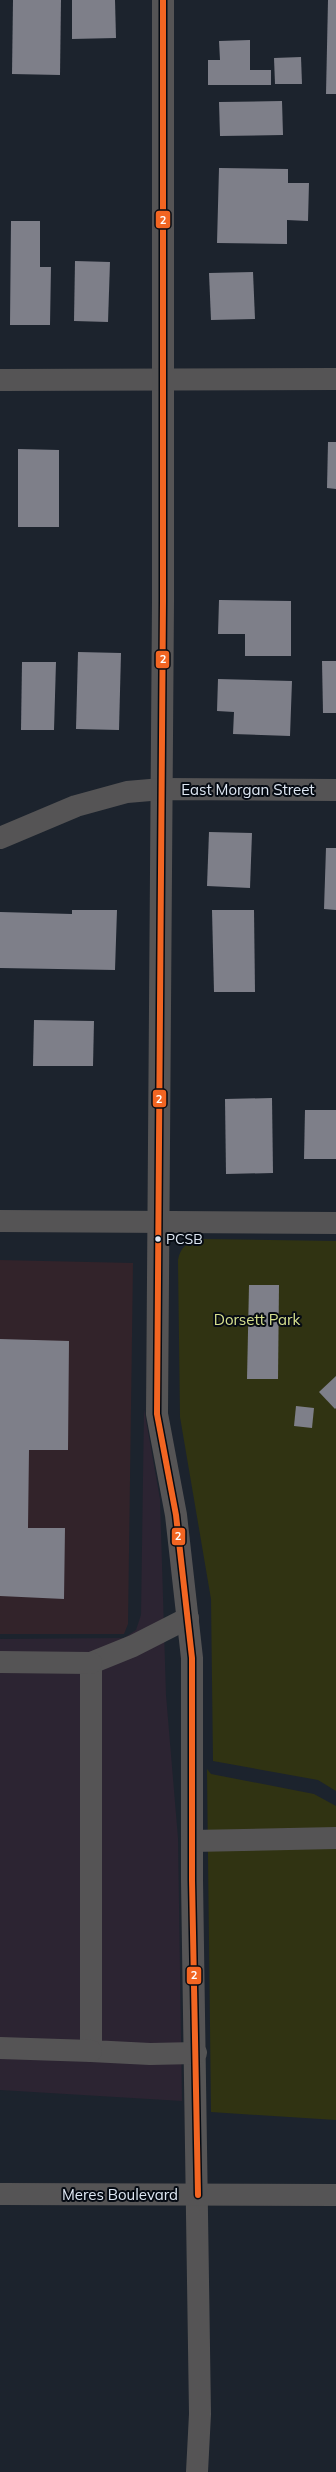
<svg xmlns="http://www.w3.org/2000/svg" width="336" height="2472" viewBox="0 0 336 2472" font-family="Mulish,sans-serif">
	<rect width="100%" height="100%" fill="#1c232d"/>
	<polygon fill="#2c2432" points="144,1409 160,1499 166,1695 178,1838 182,2101 0,2090 0,1639 124,1638 136,1630 141,1615"/>
	<polygon fill="#32232a" points="0,1260 133,1263 128,1624 124,1634 0,1634"/>
	<g fill="#303312">
		<path d="M199,1239L336,1241V1791L318,1780L213,1761L211,1599L180,1417L178,1260C180,1248 187,1242 199,1239Z"/>
		<polygon points="207,1769 211,1774 314,1794 336,1806 336,2120 211,2112"/>
	</g>
	<g fill="#7e7f89">
		<polygon points="13,0 61,0 60,75 12,74"/>
		<polygon points="72,0 115,0 116,38 72,39"/>
		<polygon points="328,0 336,0 336,94 326,94"/>
		<polygon points="250,40 250,70 271,70 271,85 208,85 208,60 220,60 219,41"/>
		<polygon points="301,57 302,84 275,84 274,58"/>
		<polygon points="282,101 283,135 220,136 219,102"/>
		<polygon points="219,168 288,169 288,183 309,183 308,221 287,220 287,244 217,243"/>
		<polygon points="11,221 40,221 40,267 51,267 50,325 10,325"/>
		<polygon points="75,261 110,262 108,322 74,321"/>
		<polygon points="253,272 255,319 211,320 209,273"/>
		<polygon points="328,442 336,442 336,489 327,488"/>
		<polygon points="18,449 59,450 59,527 18,527"/>
		<polygon points="219,600 291,601 291,656 245,656 245,634 218,634"/>
		<polygon points="78,652 121,653 119,730 76,729"/>
		<polygon points="322,661 336,661 336,713 323,713"/>
		<polygon points="22,662 56,662 54,730 21,730"/>
		<polygon points="218,679 292,681 290,736 233,734 234,712 217,711"/>
		<polygon points="209,832 252,833 250,888 207,886"/>
		<polygon points="326,848 336,848 336,910 324,909"/>
		<polygon points="72,910 117,910 115,970 0,968 0,912 72,914"/>
		<polygon points="212,910 254,910 255,992 214,992"/>
		<polygon points="34,1020 94,1021 93,1066 33,1066"/>
		<polygon points="272,1098 273,1173 226,1174 225,1099"/>
		<polygon points="305,1110 336,1110 336,1159 304,1159"/>
		<polygon points="249,1285 279,1285 278,1379 247,1379"/>
		<polygon points="0,1339 69,1341 68,1450 29,1450 28,1528 65,1528 64,1599 0,1596"/>
		<polygon points="336,1376 336,1408 335,1409 319,1392"/>
		<polygon points="296,1406 314,1408 312,1428 294,1426"/>
	</g>
	<g fill="none" stroke-linecap="round" stroke-linejoin="round">
		<g stroke="#555455" stroke-width="22">
			<polyline points="163,0 163,601 157,1414 176,1515 192,1658 192,1880 200,2414 197,2472"/>
			<polyline points="0,380 336,379"/>
			<polyline points="0,838 76,806 127,792 162,789 336,790"/>
			<polyline points="0,1221 336,1223"/>
			<polyline points="188,1618 133,1646 91,1663 91,2051 150,2054 196,2053"/>
			<polyline points="0,1662 91,1663"/>
			<polyline points="192,1841 336,1838"/>
			<polyline points="0,2048 91,2051"/>
			<polyline points="0,2194 336,2195"/>
		</g>
		<defs>
			<polyline id="bus-1" points="163,0 163,601 157,1414 176,1515 192,1658 192,1880 198,2195"/>
		</defs>
		<use href="#bus-1" stroke="#060b13" stroke-width="9"/>
		<use href="#bus-1" stroke="#f26522" stroke-width="6"/>
	</g>
	<circle fill="#dfe8f4" stroke="#060b13" stroke-width="1.5" cx="158" cy="1239" r="3.5"/>
	<g text-anchor="middle" stroke-width="4" stroke-linejoin="round" paint-order="stroke">
		<g font-size="14" fill="#dfe8f4" stroke="#060b13" text-anchor="start">
			<text x="166" y="1244">PCSB</text>
		</g>
		<g font-size="15" fill="#dfe8f4" stroke="#060b13">
			<text x="248" y="795">East Morgan Street</text>
			<text x="120" y="2200">Meres Boulevard</text>
		</g>
		<g font-size="15" fill="#d7e18e" stroke="#060b13">
			<text x="257" y="1325">Dorsett Park</text>
		</g>
	</g>
	<g stroke="#060b13" stroke-width="1.5">
		<rect x="155" y="210" width="16" height="19" rx="4" fill="#f26522"/>
		<rect x="155" y="650" width="15" height="19" rx="4" fill="#f26522"/>
		<rect x="152" y="1089" width="15" height="19" rx="4" fill="#f26522"/>
		<rect x="171" y="1527" width="15" height="19" rx="4" fill="#f26522"/>
		<rect x="186" y="1966" width="16" height="19" rx="4" fill="#f26522"/>
	</g>
	<g font-size="11" text-anchor="middle" font-weight="bold" fill="#fff">
		<text x="163" y="224">2</text>
		<text x="163" y="663">2</text>
		<text x="159" y="1103">2</text>
		<text x="178" y="1540">2</text>
		<text x="194" y="1979">2</text>
	</g>
</svg>
